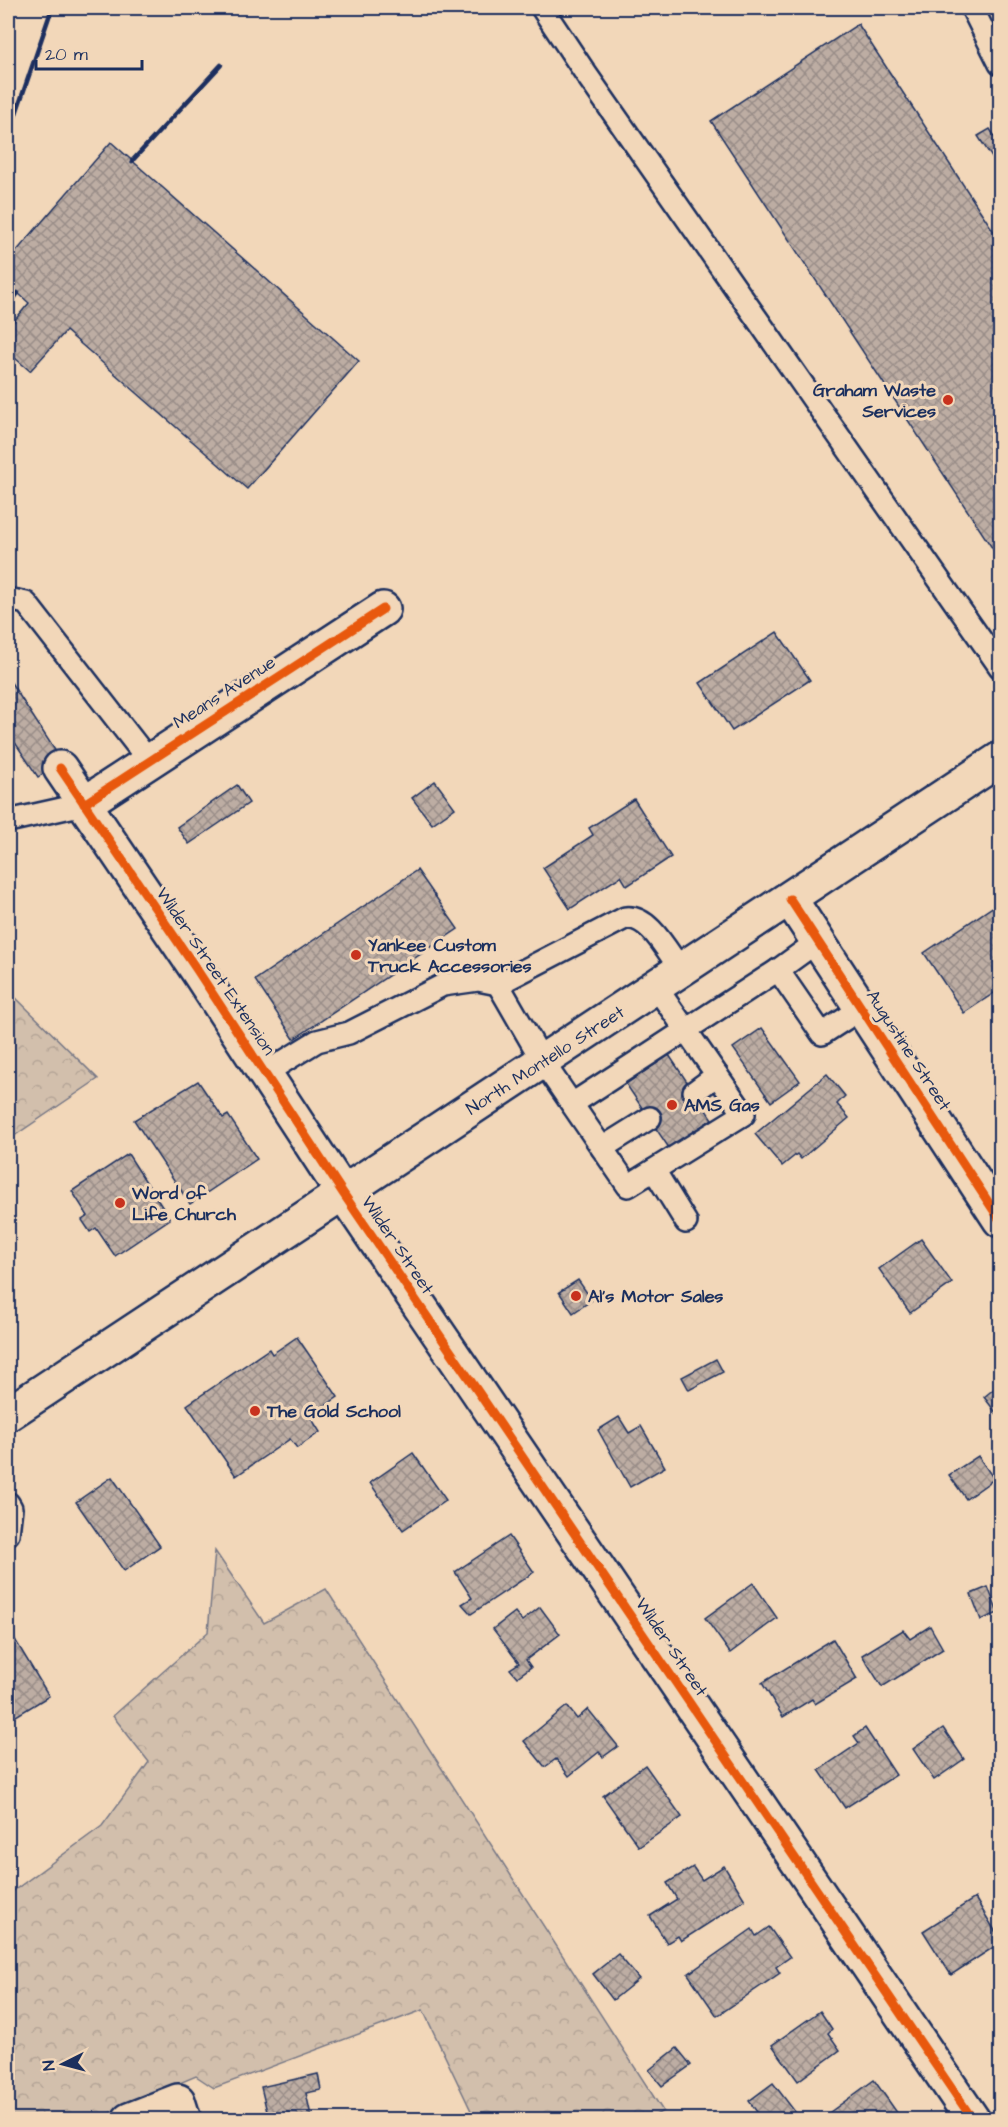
<svg xmlns="http://www.w3.org/2000/svg" width="1008" height="2127" viewBox="0 0 1008 2127" font-family="'Architects Daughter',sans-serif">
	<defs>
		<pattern id="forest-crowns" width="20" height="18" patternUnits="userSpaceOnUse" patternTransform="scale(1.5)"><rect width="20" height="18" fill="#d2bfac"/><path d="M2 6a3 3 0 1 1 6 0M12 15a3 3 0 1 1 6 0" fill="none" stroke="#b4a496"/></pattern>
		<pattern id="building-cross-hatch" width="8" height="8" patternUnits="userSpaceOnUse" patternTransform="scale(1.5)"><rect width="8" height="8" fill="#bdada3"/><path d="M0 0l8 8M0 8l8-8" fill="none" stroke="#998d88"/></pattern>
	</defs>
	<rect width="100%" height="100%" fill="#f2d7b9"/>
	<filter id="ink" filterUnits="userSpaceOnUse"><feTurbulence type="fractalNoise" baseFrequency=".0167" numOctaves="2"/><feDisplacementMap in="SourceGraphic" scale="12" xChannelSelector="R" yChannelSelector="G"/><feConvolveMatrix kernelMatrix="1 2 1 2 8 2 1 2 1" color-interpolation-filters="sRGB"/></filter>
	<g filter="url(#ink)">
		<g fill="url(#forest-crowns)" stroke="#767785" stroke-width="1.5">
			<polygon points="8,990 98,1079 8,1140"/>
			<polygon points="215,1551 264,1623 326,1589 663,2111 647,2120 475,2119 423,2010 214,2088 196,2076 95,2119 8,2119 8,1895 102,1826 149,1762 113,1716 208,1632"/>
		</g>
		<g fill="url(#building-cross-hatch)" stroke="#1b2f5e" stroke-width="1.5">
			<polygon points="858,24 1000,241 1000,560 711,121"/>
			<polygon points="990,129 1000,145 1000,161 996,164 978,136"/>
			<polygon points="111,142 359,361 247,489 66,331 30,371 8,352 8,328 29,303 8,284 8,261"/>
			<polygon points="777,632 810,680 732,731 700,683"/>
			<polygon points="8,678 62,761 38,777 8,732"/>
			<polygon points="435,781 455,808 432,824 412,798"/>
			<polygon points="237,785 249,803 189,844 177,827"/>
			<polygon points="634,799 671,857 627,886 621,876 570,909 543,868 593,835 589,828"/>
			<polygon points="417,870 458,929 294,1039 255,980"/>
			<polygon points="1000,902 1000,989 964,1013 924,953"/>
			<polygon points="762,1028 800,1081 771,1102 733,1048"/>
			<polygon points="669,1055 712,1119 669,1148 626,1084"/>
			<polygon points="827,1074 845,1096 837,1104 849,1118 801,1159 797,1154 782,1166 755,1134"/>
			<polygon points="198,1081 223,1118 228,1115 257,1159 190,1204 134,1120"/>
			<polygon points="128,1154 170,1219 115,1256 96,1228 90,1232 82,1220 88,1216 72,1191"/>
			<polygon points="921,1239 952,1283 910,1313 879,1269"/>
			<polygon points="578,1280 592,1300 573,1313 559,1292"/>
			<polygon points="297,1337 338,1397 310,1416 320,1432 297,1448 290,1439 236,1476 187,1405 269,1349 272,1354"/>
			<polygon points="716,1359 723,1372 689,1390 682,1377"/>
			<polygon points="1000,1384 1000,1418 984,1397"/>
			<polygon points="619,1417 629,1433 641,1426 665,1467 630,1487 598,1430"/>
			<polygon points="413,1453 446,1500 403,1530 370,1483"/>
			<polygon points="978,1456 994,1479 966,1499 949,1475"/>
			<polygon points="112,1477 160,1546 124,1571 76,1502"/>
			<polygon points="509,1536 534,1572 471,1614 462,1604 472,1598 455,1572"/>
			<polygon points="753,1583 777,1618 730,1653 705,1618"/>
			<polygon points="988,1587 998,1613 981,1620 971,1594"/>
			<polygon points="540,1607 560,1634 526,1660 531,1667 517,1677 510,1669 519,1663 493,1629 515,1612 522,1621"/>
			<polygon points="930,1626 943,1649 882,1687 862,1655 903,1630 910,1639"/>
			<polygon points="8,1628 49,1696 8,1721"/>
			<polygon points="833,1639 857,1679 815,1704 812,1699 783,1717 762,1683"/>
			<polygon points="567,1706 577,1719 588,1709 618,1746 603,1757 599,1752 569,1776 556,1759 545,1767 524,1741"/>
			<polygon points="865,1728 896,1775 845,1808 819,1770 859,1743 854,1736"/>
			<polygon points="943,1728 964,1759 934,1780 913,1749"/>
			<polygon points="645,1765 682,1817 639,1847 603,1796"/>
			<polygon points="724,1866 745,1900 681,1941 678,1936 667,1943 650,1916 677,1899 667,1883 693,1867 702,1880"/>
			<polygon points="975,1898 1000,1939 1000,1943 951,1975 923,1931"/>
			<polygon points="769,1927 790,1957 776,1967 780,1973 717,2016 688,1974 752,1929 756,1936"/>
			<polygon points="618,1954 639,1979 613,2000 593,1974"/>
			<polygon points="820,2011 832,2029 828,2033 840,2050 798,2081 772,2045"/>
			<polygon points="677,2048 691,2065 662,2086 649,2070"/>
			<polygon points="318,2074 321,2090 306,2093 312,2120 269,2120 261,2087"/>
			<polygon points="874,2080 898,2114 888,2120 823,2120 822,2118"/>
			<polygon points="773,2083 796,2113 787,2120 753,2120 751,2116 757,2112 749,2101"/>
		</g>
		<g fill="none" stroke-linecap="round" stroke-linejoin="round">
			<defs>
				<g id="lane">
					<polyline points="542,8 586,74 1000,667"/>
					<polyline points="972,8 1000,64"/>
					<polyline points="8,599 26,603 149,761"/>
					<polyline points="8,821 84,804"/>
					<polyline points="818,941 778,970 822,1034 862,1008"/>
					<polyline points="498,984 543,1062 628,1186 744,1114 656,987"/>
					<path d="M265,1073L317,1041L349,1033L443,985L478,980L498,984L625,918C649,914 668,953 681,970"/>
					<polyline points="694,1092 717,1075"/>
					<polyline points="572,1104 778,970"/>
					<polyline points="602,1148 650,1118"/>
					<polyline points="654,1170 686,1222"/>
					<polyline points="8,1503 11,1508 8,1534"/>
				</g>
				<g id="street">
					<polyline points="60,768 197,970 343,1193 973,2120"/>
					<polyline points="84,804 383,609"/>
					<polyline points="790,899 1000,1220"/>
					<polyline points="129,2120 178,2101 184,2120"/>
				</g>
				<polyline id="primary" points="8,1414 1000,759"/>
			</defs>
			<use href="#lane" stroke="#1b2f5e" stroke-width="26"/>
			<use href="#street" stroke="#1b2f5e" stroke-width="38"/>
			<use href="#primary" stroke="#1b2f5e" stroke-width="38"/>
			<use href="#lane" stroke="#f2d7b9" stroke-width="21"/>
			<use href="#street" stroke="#f2d7b9" stroke-width="33"/>
			<use href="#primary" stroke="#f2d7b9" stroke-width="33"/>
			<g stroke="#1b2f5e" stroke-width="4.5">
				<polyline points="8,40 14,8"/>
				<polyline points="8,137 52,8"/>
				<polyline points="132,161 221,65"/>
				<polyline points="8,307 18,293"/>
			</g>
			<defs>
				<g id="cycleway">
					<polyline points="60,768 197,970 343,1193 973,2120"/>
					<polyline points="84,804 383,609"/>
					<polyline points="790,899 1000,1220"/>
				</g>
			</defs>
			<use href="#cycleway" stroke="#f2d7b9" stroke-width="13"/>
			<use href="#cycleway" stroke="#e8590c" stroke-width="9"/>
		</g>
	</g>
	<g fill="#c8321e" stroke="#f2d7b9" stroke-width="2">
		<circle cx="948" cy="400" r="6"/>
		<circle cx="356" cy="955" r="6"/>
		<circle cx="672" cy="1105" r="6"/>
		<circle cx="120" cy="1203" r="6"/>
		<circle cx="576" cy="1296" r="6"/>
		<circle cx="255" cy="1411" r="6"/>
	</g>
	<g text-anchor="middle" stroke-width="6" stroke-linejoin="round" paint-order="stroke">
		<g font-size="18" font-weight="bold" fill="#1b2f5e" stroke="#f2d7b9" text-anchor="start">
			<text x="936" y="396" text-anchor="end">Graham Waste<tspan x="936" dy="21">Services</tspan></text>
			<text x="368" y="951">Yankee Custom<tspan x="368" dy="21">Truck Accessories</tspan></text>
			<text x="684" y="1111">AMS Gas</text>
			<text x="132" y="1199">Word of<tspan x="132" dy="21">Life Church</tspan></text>
			<text x="588" y="1302">Al's Motor Sales</text>
			<text x="267" y="1417">The Gold School</text>
		</g>
		<g font-size="18" fill="#1b2f5e" stroke="#f2d7b9">
			<text transform="translate(224 692) rotate(-33)" y="6">Means Avenue</text>
			<text transform="translate(216 971) rotate(56)" y="6">Wilder Street Extension</text>
			<text transform="translate(909 1050) rotate(57)" y="6">Augustine Street</text>
			<text transform="translate(545 1060) rotate(-33)" y="6">North Montello Street</text>
			<text transform="translate(398 1245) rotate(56)" y="6">Wilder Street</text>
			<text transform="translate(672 1647) rotate(56)" y="6">Wilder Street</text>
		</g>
	</g>
	<rect width="1008" height="2127" fill="none" stroke="#f2d7b9" stroke-width="30"/>
	<rect x="15" y="15" width="978" height="2097" fill="none" stroke="#1b2f5e" stroke-width="2" filter="url(#ink)"/>
	<g transform="translate(63 2064) rotate(264)" stroke="#f2d7b9" stroke-width="4.5" paint-order="stroke">
	<path d="M0-4.5L10 22L0 15L-10 22Z" fill="#1b2f5e"/>
	<text y="-9" font-size="16" font-weight="bold" text-anchor="middle" fill="#1b2f5e">N</text>
	</g>
	<path d="M36 60v9h106v-9" fill="none" stroke="#1b2f5e" stroke-width="3"/>
	<text x="45" y="60" font-size="18" fill="#1b2f5e" stroke="#f2d7b9" stroke-width="4.5" paint-order="stroke">20 m</text>
</svg>
